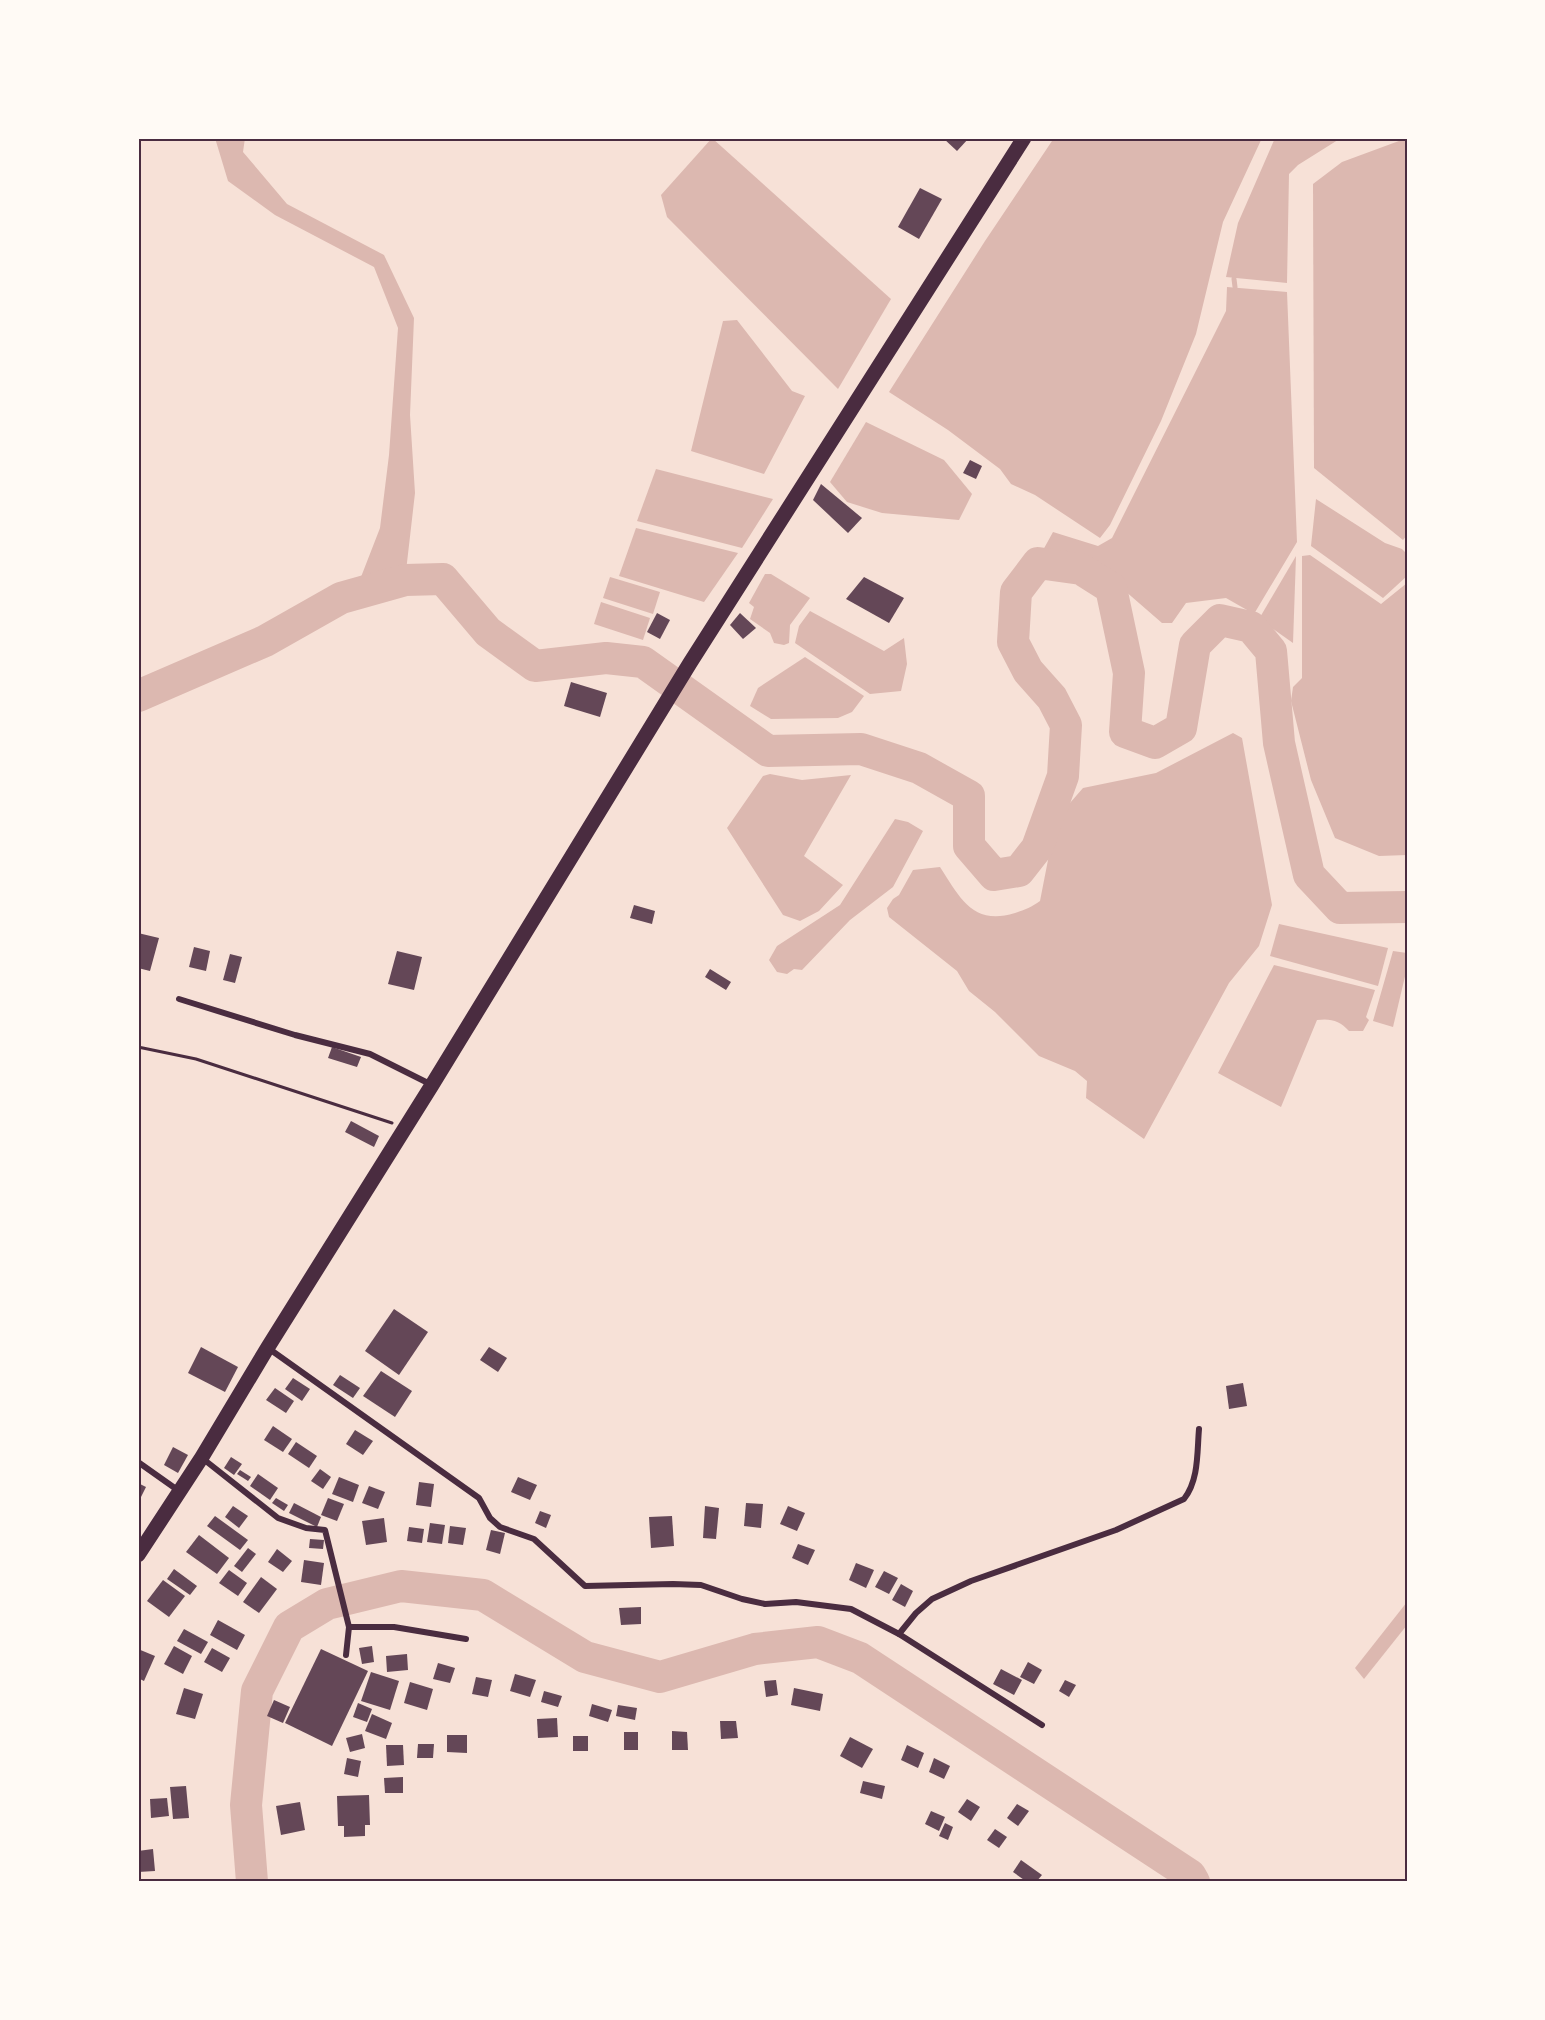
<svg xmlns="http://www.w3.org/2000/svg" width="1545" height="2020" viewBox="0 0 1545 2020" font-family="'Noto Sans',sans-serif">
	<rect width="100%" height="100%" fill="#f7e1d7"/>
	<g fill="#dcb8b0">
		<polygon points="215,138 245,138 243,152 287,204 384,255 414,318 410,415 415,493 405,580 361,577 380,528 389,455 398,328 374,267 275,215 228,181"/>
		<polygon points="712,138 891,299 838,389 667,217 661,195"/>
		<polygon points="1054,138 1262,138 1223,222 1196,334 1161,421 1110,525 1100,538 1035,495 1011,484 1000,469 948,430 889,392 985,241"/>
		<polygon points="1275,138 1341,138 1298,165 1289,174 1287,283 1226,277 1238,223"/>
		<polygon points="1407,138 1407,535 1403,540 1314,468 1313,184 1342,162"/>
		<polygon points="1227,287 1287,292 1297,542 1254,614 1226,598 1186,603 1172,623 1162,623 1094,564 1042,552 1053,532 1098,546 1112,538 1226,311"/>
		<polygon points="737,320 792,391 805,396 764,474 691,451 723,321"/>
		<polygon points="866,422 944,460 972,494 959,520 882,513 847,502 830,482"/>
		<polygon points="656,469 773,499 742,548 637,521"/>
		<polygon points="1316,499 1385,543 1402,549 1407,554 1407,576 1383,598 1311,546"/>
		<polygon points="636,528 738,553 704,602 619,576"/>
		<polygon points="1310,555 1381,604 1407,583 1407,855 1379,856 1335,838 1311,780 1291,701 1293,687 1302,678 1302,556"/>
		<polygon points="1296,556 1293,643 1259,619"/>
		<polygon points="765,574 771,574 810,598 790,625 789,643 784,645 774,643 770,633 750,619 754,607 749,603"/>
		<polygon points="610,577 660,592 653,614 603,598"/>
		<polygon points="601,602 650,618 643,640 594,624"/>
		<polygon points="810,611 884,651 904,638 907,664 901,691 870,694 795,643 799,626"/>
		<polygon points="805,657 864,696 852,712 838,718 771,719 750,706 758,688"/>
		<path d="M1233,733L1242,738L1272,905L1259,946L1229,983L1144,1139L1086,1098L1087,1081L1075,1071L1039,1056L995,1012L969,991L957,971L889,917L887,908L893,899L899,895L913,870L940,867C960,898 973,926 1015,913C1024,910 1032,907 1040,901L1056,819L1083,788L1156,773Z"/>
		<polygon points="770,774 802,780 851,775 804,856 843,885 819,911 800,921 783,915 727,828 763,776"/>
		<polygon points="895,819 908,822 923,831 893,887 850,920 802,970 794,969 787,974 777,972 769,960 777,946 840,905"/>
		<polygon points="1279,924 1388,948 1378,986 1270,956"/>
		<polygon points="1393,951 1407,953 1407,968 1393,1027 1373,1021"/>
		<path d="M1274,965L1375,990L1366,1017L1369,1020L1363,1031H1349C1340,1021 1331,1018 1317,1020L1281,1107L1218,1073Z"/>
		<polygon points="1407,1602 1407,1625 1364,1679 1355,1668"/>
	</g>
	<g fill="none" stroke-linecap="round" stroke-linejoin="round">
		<polyline stroke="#dcb8b0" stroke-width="5" points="1234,279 1235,287"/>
		<g stroke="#dcb8b0" stroke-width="32">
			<polyline points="138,696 265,641 341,598 405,580 443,579 488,632 535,666 606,658 643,662 768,751 861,749 919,768 969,796 969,846 994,875 1019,871 1037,848 1063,776 1066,725 1052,698 1028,671 1013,642 1016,592 1038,563 1081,569 1111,588 1129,673 1125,732 1155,743 1181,728 1195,645 1220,620 1251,627 1271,651 1279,743 1309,875 1340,908 1407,907"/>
			<polyline points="252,1882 246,1805 257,1691 289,1627 327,1604 401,1586 483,1595 585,1657 660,1677 755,1649 818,1642 860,1658 1190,1875 1194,1882"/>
		</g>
	</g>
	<g fill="#644757">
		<polygon points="943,138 969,138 957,151"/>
		<polygon points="920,188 942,199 919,239 898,227"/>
		<polygon points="970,460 982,466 976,479 963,473"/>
		<polygon points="821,484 862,518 848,533 813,500"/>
		<polygon points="864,577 904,598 889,623 846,599"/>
		<polygon points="657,613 670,620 660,639 647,632"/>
		<polygon points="740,613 756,628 743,639 730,625"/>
		<polygon points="571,682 607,693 600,717 564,706"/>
		<polygon points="634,905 655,911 652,924 630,918"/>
		<polygon points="138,933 159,938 150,971 138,968"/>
		<polygon points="194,947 210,951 206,971 189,967"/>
		<polygon points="397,951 422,957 414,990 388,984"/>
		<polygon points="230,954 242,957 235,983 223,980"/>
		<polygon points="710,969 731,982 726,990 705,977"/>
		<polygon points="332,1047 361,1057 357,1067 328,1058"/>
		<polygon points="351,1121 379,1136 374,1147 345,1132"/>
		<polygon points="394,1309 428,1332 399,1375 365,1351"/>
		<polygon points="201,1347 238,1367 225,1392 188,1373"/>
		<polygon points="489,1347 507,1358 498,1372 480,1360"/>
		<polygon points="381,1371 412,1391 395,1417 363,1396"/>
		<polygon points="340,1375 360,1388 353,1398 333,1385"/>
		<polygon points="293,1378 310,1389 302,1401 285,1389"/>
		<polygon points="1243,1383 1247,1406 1229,1409 1226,1386"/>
		<polygon points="275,1388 294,1401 286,1413 266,1400"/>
		<polygon points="273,1426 292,1439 283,1452 264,1440"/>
		<polygon points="355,1430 373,1441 363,1455 346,1444"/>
		<polygon points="296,1442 317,1456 309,1468 288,1454"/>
		<polygon points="173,1447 188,1455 178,1473 164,1465"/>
		<polygon points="231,1457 242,1464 234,1475 224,1468"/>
		<polygon points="320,1469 331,1477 323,1489 311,1481"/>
		<polygon points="240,1470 251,1477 248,1481 237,1474"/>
		<polygon points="258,1474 278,1488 270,1500 250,1486"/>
		<polygon points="339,1477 359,1485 353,1502 332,1494"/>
		<polygon points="518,1477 537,1485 530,1500 511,1492"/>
		<polygon points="419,1482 434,1484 431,1507 416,1505"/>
		<polygon points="138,1483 146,1487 138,1503"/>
		<polygon points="369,1486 385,1492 378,1509 362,1503"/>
		<polygon points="276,1498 288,1505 284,1511 272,1503"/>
		<polygon points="328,1498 344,1504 337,1521 321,1515"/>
		<polygon points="294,1503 321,1517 317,1527 289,1513"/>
		<polygon points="746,1503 763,1504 761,1528 744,1526"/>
		<polygon points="233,1506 248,1516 239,1528 225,1517"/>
		<polygon points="705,1506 719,1508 716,1539 703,1538"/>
		<polygon points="788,1506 805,1513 797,1531 780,1524"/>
		<polygon points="540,1511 551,1515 546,1528 535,1523"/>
		<polygon points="215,1516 248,1540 240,1550 207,1526"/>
		<polygon points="672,1516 674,1546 651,1548 649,1517"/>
		<polygon points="384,1518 387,1542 366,1545 362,1521"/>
		<polygon points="430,1523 445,1525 442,1544 427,1542"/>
		<polygon points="450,1526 466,1528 463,1545 448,1543"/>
		<polygon points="409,1527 424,1529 422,1543 407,1541"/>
		<polygon points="491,1530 505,1533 500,1554 486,1550"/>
		<polygon points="199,1535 229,1558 217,1574 186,1552"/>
		<polygon points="310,1539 324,1540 323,1549 309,1548"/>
		<polygon points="798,1544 815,1550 808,1565 792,1558"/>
		<polygon points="248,1548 256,1554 242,1572 234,1566"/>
		<polygon points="277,1549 292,1561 283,1572 268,1562"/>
		<polygon points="304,1560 324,1563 321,1585 301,1582"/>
		<polygon points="856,1563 874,1570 866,1588 849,1580"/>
		<polygon points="174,1569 197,1586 190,1595 167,1579"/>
		<polygon points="229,1570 247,1583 238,1596 219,1583"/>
		<polygon points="884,1571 898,1578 889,1594 875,1587"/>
		<polygon points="261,1577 277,1589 259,1613 243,1602"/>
		<polygon points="163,1580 185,1596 169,1617 147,1601"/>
		<polygon points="901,1584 913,1591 905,1607 892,1600"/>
		<polygon points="641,1607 641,1624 621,1625 619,1608"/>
		<polygon points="218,1620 245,1635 237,1650 210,1635"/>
		<polygon points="184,1629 208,1642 201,1654 177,1641"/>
		<polygon points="174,1646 192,1656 183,1674 164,1664"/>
		<polygon points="372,1646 374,1662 362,1664 359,1648"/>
		<polygon points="212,1648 230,1658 222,1672 204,1662"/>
		<polygon points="138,1649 155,1656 144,1681 138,1678"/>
		<polygon points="321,1649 368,1671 332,1746 285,1723"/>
		<polygon points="407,1654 408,1670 387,1672 386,1656"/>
		<polygon points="1028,1662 1042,1670 1034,1684 1020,1677"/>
		<polygon points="438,1663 455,1668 450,1683 433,1679"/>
		<polygon points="1001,1669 1022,1680 1014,1695 993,1684"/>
		<polygon points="371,1672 399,1681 390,1710 361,1701"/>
		<polygon points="515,1674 536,1680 530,1697 510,1691"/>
		<polygon points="476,1677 492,1680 488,1697 472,1694"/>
		<polygon points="776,1680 778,1695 766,1697 764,1681"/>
		<polygon points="1065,1680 1076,1685 1069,1697 1059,1691"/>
		<polygon points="410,1682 433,1689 427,1710 404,1703"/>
		<polygon points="184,1688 203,1694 195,1719 176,1714"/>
		<polygon points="794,1688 823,1694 820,1711 791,1705"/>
		<polygon points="544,1691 562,1696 558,1707 541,1702"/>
		<polygon points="274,1700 290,1707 283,1723 267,1716"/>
		<polygon points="358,1703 372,1709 367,1722 353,1717"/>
		<polygon points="592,1704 612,1710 608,1722 589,1716"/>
		<polygon points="618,1705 637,1708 635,1720 616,1716"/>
		<polygon points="372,1714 392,1723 386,1739 365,1731"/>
		<polygon points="557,1718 558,1737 538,1738 537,1719"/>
		<polygon points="720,1721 736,1721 738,1738 721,1739"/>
		<polygon points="672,1731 687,1732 688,1750 672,1750"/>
		<rect x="624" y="1732" width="14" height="18"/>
		<polygon points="362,1734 365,1748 350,1752 346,1738"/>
		<polygon points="447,1735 467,1735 467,1753 447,1752"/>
		<rect x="573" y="1736" width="15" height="15"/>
		<polygon points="850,1737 873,1749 862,1768 840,1756"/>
		<polygon points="418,1744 434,1744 433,1758 417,1758"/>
		<polygon points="386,1745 403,1745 404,1765 387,1766"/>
		<polygon points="907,1745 924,1753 918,1768 901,1760"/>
		<polygon points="347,1758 361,1761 358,1777 344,1774"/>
		<polygon points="934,1758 950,1766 944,1779 929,1772"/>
		<polygon points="403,1777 403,1793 385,1793 384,1778"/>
		<polygon points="863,1781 885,1786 882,1799 860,1793"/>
		<polygon points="186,1786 189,1818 173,1819 170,1787"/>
		<polygon points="369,1795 370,1825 365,1825 365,1836 344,1837 344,1826 338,1826 337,1796"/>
		<polygon points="167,1798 169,1816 151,1818 150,1799"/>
		<polygon points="967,1799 980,1807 971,1821 958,1812"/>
		<polygon points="300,1802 305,1830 281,1835 276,1806"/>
		<polygon points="1017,1804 1029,1811 1018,1826 1007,1818"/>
		<polygon points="931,1811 945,1817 939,1831 925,1824"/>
		<polygon points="945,1823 953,1827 948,1840 939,1836"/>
		<polygon points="995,1829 1007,1837 999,1848 987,1840"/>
		<polygon points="153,1849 155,1871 138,1872 138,1851"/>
		<polygon points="1021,1860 1042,1875 1036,1882 1027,1882 1013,1872"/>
	</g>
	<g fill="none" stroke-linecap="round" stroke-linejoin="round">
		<polyline stroke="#4a2c40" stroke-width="3" points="138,1047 196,1059 392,1123"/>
		<g stroke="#4a2c40" stroke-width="6">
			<polyline points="179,999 295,1035 370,1054 432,1085"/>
			<polyline points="268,1348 479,1498 490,1518 500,1527 534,1539 585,1586 673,1584 701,1585 742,1599 765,1604 796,1602 851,1609 899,1634 1042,1725"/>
			<polyline points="202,1458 278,1518 306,1528 325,1530 349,1627 346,1655"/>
			<polyline points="138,1462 179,1491"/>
			<polyline points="349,1627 394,1627 466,1639"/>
			<path d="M899,1634L916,1613L932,1599L971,1581L1116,1530L1184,1499C1199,1480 1197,1452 1199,1429"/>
		</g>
		<polyline stroke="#4a2c40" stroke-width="15" points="138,1555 202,1457 268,1347 432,1085 690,663 1024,138"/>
	</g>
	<rect width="1545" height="2020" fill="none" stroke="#fffaf5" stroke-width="279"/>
	<rect x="140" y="140" width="1266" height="1740" fill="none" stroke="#4a2c40" stroke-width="2"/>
</svg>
